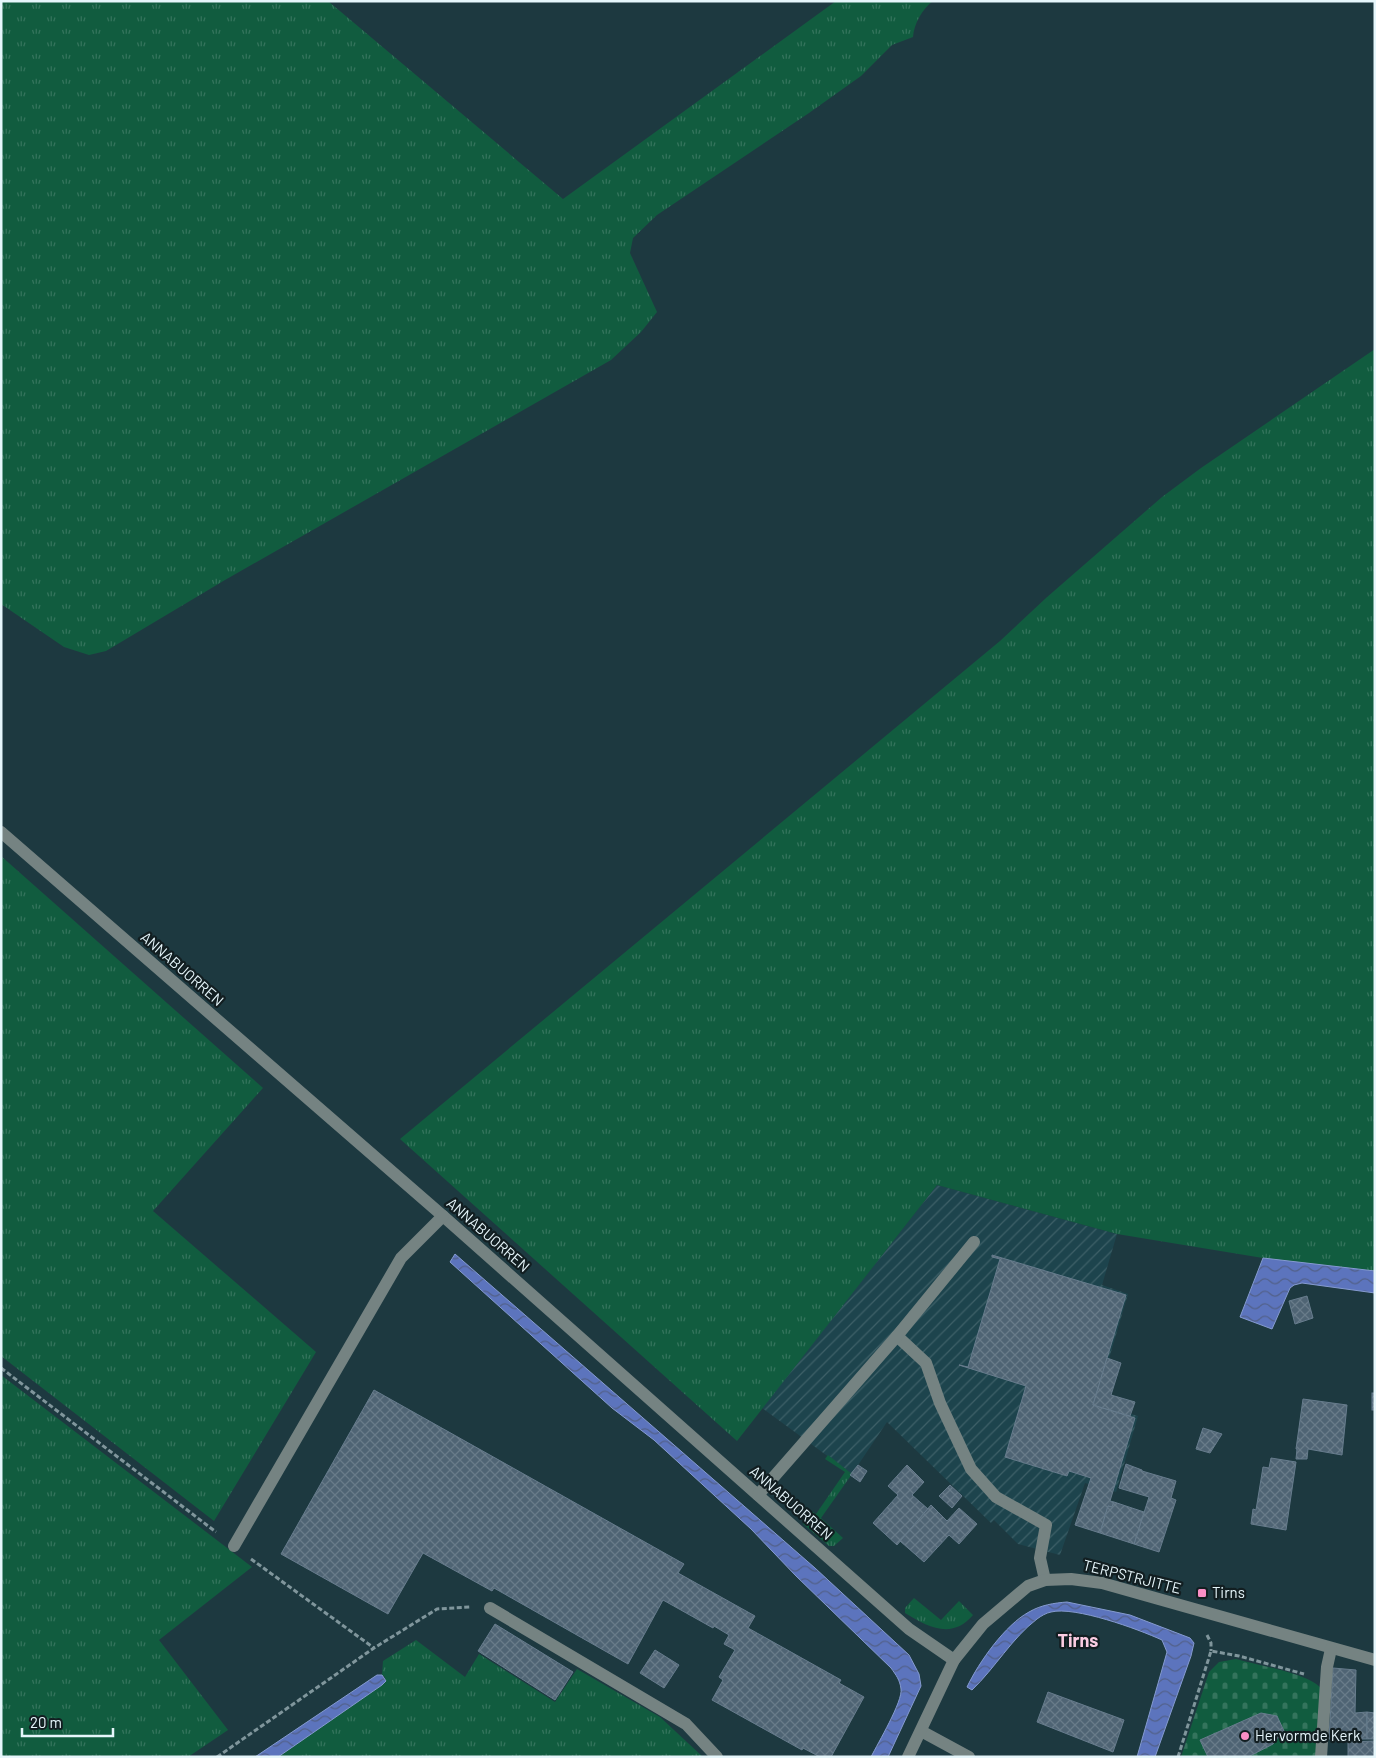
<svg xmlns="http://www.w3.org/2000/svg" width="1376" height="1758" viewBox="0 0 1376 1758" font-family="Barlow,sans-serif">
	<defs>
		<pattern id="industrial-furrows" width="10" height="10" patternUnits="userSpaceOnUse" patternTransform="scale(1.25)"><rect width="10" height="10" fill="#1d444d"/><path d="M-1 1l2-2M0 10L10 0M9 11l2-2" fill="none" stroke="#3e6068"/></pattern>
		<pattern id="grass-tufts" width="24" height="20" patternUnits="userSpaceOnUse" patternTransform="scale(1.25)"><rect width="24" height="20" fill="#115c3f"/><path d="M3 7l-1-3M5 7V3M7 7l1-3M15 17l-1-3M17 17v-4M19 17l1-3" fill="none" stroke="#34745c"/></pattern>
		<pattern id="cemetery-stones" width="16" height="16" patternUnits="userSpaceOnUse" patternTransform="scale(1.25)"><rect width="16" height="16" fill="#115c3f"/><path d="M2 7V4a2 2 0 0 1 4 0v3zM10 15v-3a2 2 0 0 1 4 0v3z" fill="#34745c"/></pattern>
		<pattern id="water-waves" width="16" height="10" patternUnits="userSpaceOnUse" patternTransform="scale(1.25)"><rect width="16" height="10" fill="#5c74bd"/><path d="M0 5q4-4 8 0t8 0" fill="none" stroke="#52618a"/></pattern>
		<pattern id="building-cross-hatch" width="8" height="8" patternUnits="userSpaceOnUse" patternTransform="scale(1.25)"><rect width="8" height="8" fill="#4f6474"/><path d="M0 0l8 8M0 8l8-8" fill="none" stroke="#687b89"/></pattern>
	</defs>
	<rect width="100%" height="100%" fill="#1d3940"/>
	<polygon fill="url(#industrial-furrows)" points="937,1185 1117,1234 1102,1285 1128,1294 1096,1403 1138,1416 1116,1492 1085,1483 1060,1555 1018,1544 994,1520 991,1523 887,1422 852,1474 762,1408"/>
	<g fill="url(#grass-tufts)">
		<path d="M1,1H328L563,199L836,1H933C922,9 914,24 913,37L892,45L861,76L809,113L657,215L633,238L630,253L657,312L641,332L611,360L225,580L106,651L89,655L64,647L1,604Z"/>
		<polygon points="1375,349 1375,1271 1263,1258 1117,1234 937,1185 737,1441 400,1139 1000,641 1046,598 1162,497 1201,468"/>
		<polygon points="1,856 263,1088 153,1211 316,1352 214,1521 1,1356"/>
		<polygon points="1,1375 252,1567 159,1640 228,1730 188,1757 1,1757"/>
		<polygon points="828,1455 852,1474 821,1518 843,1538 834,1546 829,1546 803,1524 804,1506 816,1514 845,1472 825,1459"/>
		<path d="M914,1598L941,1620L959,1601L973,1615C952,1640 928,1627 905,1613V1608Z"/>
		<polygon points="416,1640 465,1677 479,1654 555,1702 577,1669 660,1717 703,1757 278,1757 382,1685 385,1677 382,1675 383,1661"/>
	</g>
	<path fill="url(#cemetery-stones)" d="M1236,1659C1253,1664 1314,1675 1321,1689L1317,1757H1181L1209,1672L1219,1662Z"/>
	<g fill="url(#water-waves)" stroke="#859bd0">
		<path d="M455,1254L815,1568L909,1655L919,1674L921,1686L888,1757H871C878,1743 903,1701 901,1689C900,1680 896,1675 891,1668L796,1576L751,1529L654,1440L612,1408L450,1262Z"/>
		<polygon points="1263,1258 1375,1271 1375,1293 1302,1283 1294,1285 1290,1288 1272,1329 1240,1317"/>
		<path d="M1067,1602L1130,1615L1190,1638L1194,1643L1191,1656L1155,1757H1137L1167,1652L1162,1640C1138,1629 1075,1606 1051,1612C1046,1613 1041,1616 1037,1619C1012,1638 995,1668 972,1690L967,1687C979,1662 1005,1625 1029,1612C1041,1605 1054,1603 1067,1602Z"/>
		<polygon points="377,1675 382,1675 386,1681 382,1685 278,1757 255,1757"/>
	</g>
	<g fill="url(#building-cross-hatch)" stroke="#677c8d">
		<polygon points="992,1255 1126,1295 1093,1405 1135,1418 1110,1501 1114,1502 1112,1507 1108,1506 1100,1533 1075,1525 1091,1478 1069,1471 1067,1476 1005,1457 1026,1386 959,1365 968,1367 1000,1259 992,1257"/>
		<polygon points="1307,1296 1313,1318 1295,1324 1289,1301"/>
		<polygon points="1107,1358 1121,1363 1111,1395 1135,1402 1130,1416 1093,1405"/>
		<polygon points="374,1390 684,1564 678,1573 755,1616 748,1628 841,1680 839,1683 864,1697 831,1757 820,1757 803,1748 802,1750 712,1700 723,1680 719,1677 735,1650 724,1644 729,1635 714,1626 713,1628 663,1600 628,1664 494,1588 492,1591 423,1553 388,1614 281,1554"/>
		<rect x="1372" y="1393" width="3" height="17"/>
		<polygon points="1303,1399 1347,1405 1342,1455 1308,1449 1307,1459 1296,1459 1297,1449 1296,1449"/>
		<polygon points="1203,1428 1222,1434 1210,1453 1196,1449"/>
		<polygon points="1271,1458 1296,1462 1286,1530 1251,1524 1253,1509 1256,1510 1263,1467 1269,1468"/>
		<polygon points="1126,1464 1142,1470 1142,1471 1176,1481 1171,1498 1176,1500 1159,1552 1134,1544 1149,1497 1119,1488"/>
		<polygon points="858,1465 867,1471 860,1482 850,1475"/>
		<polygon points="907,1465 924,1482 912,1495 928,1509 897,1545 873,1523 898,1495 888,1486"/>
		<polygon points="950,1485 962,1496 952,1508 939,1496"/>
		<polygon points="1114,1502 1144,1512 1134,1544 1100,1533 1108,1506 1112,1507"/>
		<polygon points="931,1505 947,1521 959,1508 977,1524 959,1544 949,1535 924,1562 900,1541"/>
		<polygon points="495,1624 573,1672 555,1700 478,1651"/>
		<polygon points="655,1650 679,1665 664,1688 640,1673"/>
		<polygon points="1333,1668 1356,1670 1355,1713 1367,1712 1367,1739 1329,1739"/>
		<polygon points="1048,1692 1124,1720 1113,1752 1037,1722"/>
		<polygon points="1367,1712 1375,1713 1375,1739 1367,1739"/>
		<polygon points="1261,1713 1277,1716 1284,1731 1273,1744 1248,1757 1208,1757 1200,1740"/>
		<polygon points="1375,1741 1375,1757 1348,1757 1348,1742"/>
	</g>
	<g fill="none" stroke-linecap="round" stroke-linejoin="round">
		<g stroke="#80969c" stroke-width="3" stroke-dasharray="5 2.5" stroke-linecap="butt">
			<polyline points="1,1368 216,1532"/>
			<polyline points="251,1559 374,1648"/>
			<polyline points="1207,1635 1211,1643 1211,1651"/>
			<polyline points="217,1757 374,1648 437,1609 470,1607"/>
			<polyline points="1178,1757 1211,1651 1239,1656 1304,1674"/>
		</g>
		<g stroke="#758382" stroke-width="12">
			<polyline points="1,832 443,1216 909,1629 954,1660"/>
			<polyline points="897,1336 926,1363 940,1403 971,1469 996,1497 1046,1525 1040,1558 1045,1580"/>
			<polyline points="758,1495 897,1336 974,1242"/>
			<polyline points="234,1546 401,1258 443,1216"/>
			<polyline points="490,1608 686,1724 717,1757"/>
			<polyline points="921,1731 969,1757"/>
			<polyline points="908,1757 954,1660 983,1624 1028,1586 1045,1580 1071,1579 1102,1583 1375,1660"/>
			<polyline points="1321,1757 1327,1667 1331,1649"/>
		</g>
	</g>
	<g fill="#fb8fc6" stroke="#121e21" stroke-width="2">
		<rect x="1197" y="1588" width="10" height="10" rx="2.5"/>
		<circle cx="1245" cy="1736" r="5"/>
	</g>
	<g text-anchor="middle" stroke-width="4.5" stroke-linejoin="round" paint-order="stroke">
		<g font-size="15" fill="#e6f6fb" stroke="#121e21">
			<text transform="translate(182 969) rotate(41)" y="5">ANNABUORREN</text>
			<text transform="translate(488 1235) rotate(41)" y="5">ANNABUORREN</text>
			<text transform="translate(791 1503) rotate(41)" y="5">ANNABUORREN</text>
			<text transform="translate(1132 1577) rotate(14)" y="5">TERPSTRJITTE</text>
		</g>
		<g font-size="15" fill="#e6f6fb" stroke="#121e21" text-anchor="start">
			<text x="1212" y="1598">Tirns</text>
			<text x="1255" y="1741">Hervormde Kerk</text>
		</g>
		<g font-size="18" font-weight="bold" fill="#fbcce2" stroke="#121e21">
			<text x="1078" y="1647">Tirns</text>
		</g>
	</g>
	<rect width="1376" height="1758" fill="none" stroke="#e6f6fb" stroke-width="5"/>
	<path d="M22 1728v8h91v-8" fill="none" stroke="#e6f6fb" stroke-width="2.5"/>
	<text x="30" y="1728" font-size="15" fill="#e6f6fb" stroke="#121e21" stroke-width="4" paint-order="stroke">20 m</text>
</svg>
